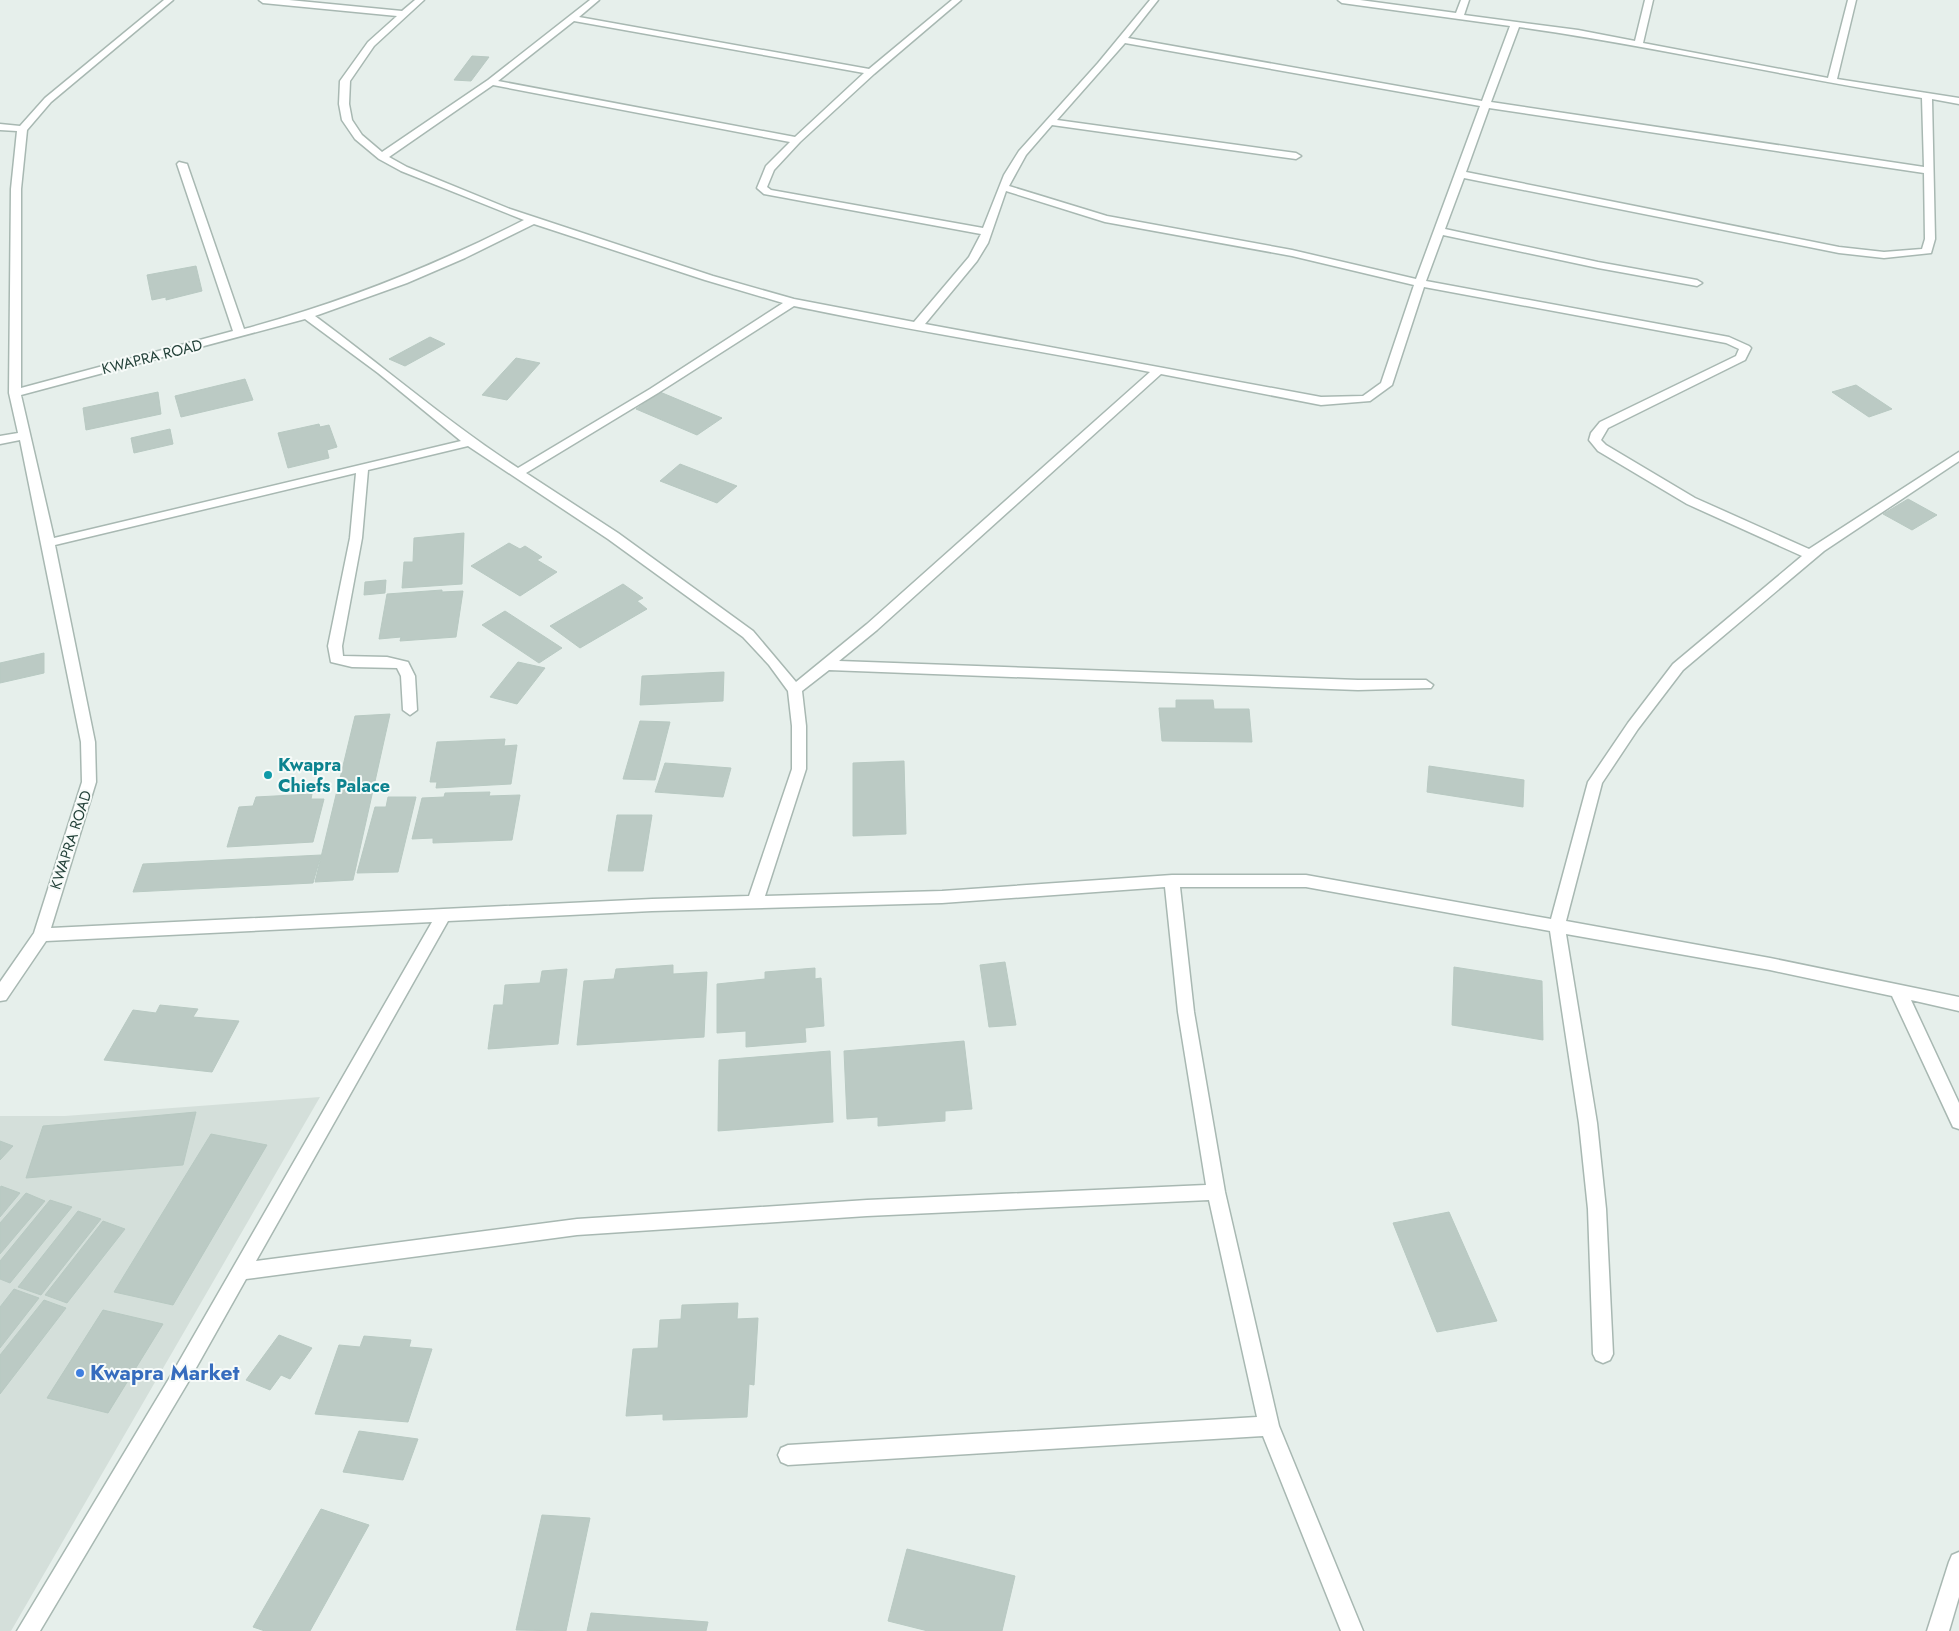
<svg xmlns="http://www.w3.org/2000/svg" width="1959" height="1631" viewBox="0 0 1959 1631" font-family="Jost,sans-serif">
	<rect width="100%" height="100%" fill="#e6efeb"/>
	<polygon fill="#d4dfda" points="320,1097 11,1631 0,1631 0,1116 65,1116"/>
	<g fill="#bbcac4" stroke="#b8c9c2">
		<polygon points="472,56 489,57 471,81 454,80"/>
		<polygon points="196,266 202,291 166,300 166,297 152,300 147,275"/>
		<polygon points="430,337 445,344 405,366 389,359"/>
		<polygon points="516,358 540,363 507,400 482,395"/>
		<polygon points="245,379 253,400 181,417 175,396"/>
		<polygon points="1856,385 1892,409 1869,417 1832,392"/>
		<polygon points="158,392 161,414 86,430 83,408"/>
		<polygon points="660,392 722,418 697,435 636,409"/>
		<polygon points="319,424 320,427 329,425 337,447 327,450 329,458 288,468 278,433"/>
		<polygon points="170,429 173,444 134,453 131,438"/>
		<polygon points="680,464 737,486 717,503 660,481"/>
		<polygon points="1908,499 1937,515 1912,530 1883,514"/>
		<polygon points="464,533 462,584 402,588 404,562 413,562 414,538"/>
		<polygon points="509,543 520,549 525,546 542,557 537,560 557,572 520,596 471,566"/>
		<polygon points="386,580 385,593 364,595 365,582"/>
		<polygon points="623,584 643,598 637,601 647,609 580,648 550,626"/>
		<polygon points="442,590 442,592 463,591 456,637 400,641 401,637 379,639 387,594"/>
		<polygon points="505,611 562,648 539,663 482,625"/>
		<polygon points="44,653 44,673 0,683 0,663"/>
		<polygon points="518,662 545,668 517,704 490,697"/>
		<polygon points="724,672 723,701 640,705 642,676"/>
		<polygon points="1176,700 1213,700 1214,709 1249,709 1252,742 1162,741 1159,708 1176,708"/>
		<polygon points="390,714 353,880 315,882 355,716"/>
		<polygon points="640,721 670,722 655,780 623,779"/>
		<polygon points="505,739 504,746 517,745 511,784 436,788 437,782 430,782 437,742"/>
		<polygon points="904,761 906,834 853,836 853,763"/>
		<polygon points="665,763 731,768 723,797 655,792"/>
		<polygon points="1429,766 1524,780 1523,807 1427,792"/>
		<polygon points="490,792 489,796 520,795 512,840 433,843 433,838 412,839 422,798 444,797 445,793"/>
		<polygon points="312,794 311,799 324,799 313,842 227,847 239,807 253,806 256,797"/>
		<polygon points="388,797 416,797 398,872 357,873 375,807 386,807"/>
		<polygon points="617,815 652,815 643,871 608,871"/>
		<polygon points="321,855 313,883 133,892 143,864"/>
		<polygon points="1005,962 1016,1025 989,1027 980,965"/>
		<polygon points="673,965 673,974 707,972 704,1037 577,1045 584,981 614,979 616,969"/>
		<polygon points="1454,967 1542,981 1543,1040 1452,1025"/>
		<polygon points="815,968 815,979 821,978 824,1026 805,1028 806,1042 746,1047 746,1031 717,1033 717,984 765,979 765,972"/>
		<polygon points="567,969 558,1044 488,1049 494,1005 503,1005 505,985 540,983 542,971"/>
		<polygon points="160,1005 198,1009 193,1017 239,1021 212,1072 104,1060 133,1010 156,1013"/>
		<polygon points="964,1041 972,1109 945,1111 945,1121 878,1126 878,1117 847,1119 844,1051"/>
		<polygon points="830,1051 833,1122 718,1131 719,1060"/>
		<polygon points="196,1112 183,1165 26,1178 43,1126"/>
		<polygon points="211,1134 267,1145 173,1305 114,1292"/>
		<polygon points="0,1141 13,1146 0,1160"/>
		<polygon points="1,1186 20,1193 0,1217 0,1188"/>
		<polygon points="26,1193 45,1201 0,1254 0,1223"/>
		<polygon points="50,1200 72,1207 10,1283 0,1279 0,1261"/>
		<polygon points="78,1211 101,1219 41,1295 18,1287"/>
		<polygon points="1449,1212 1497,1321 1437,1332 1393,1223"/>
		<polygon points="103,1221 125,1229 67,1303 45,1295"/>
		<polygon points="14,1289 39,1298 0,1348 0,1307"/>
		<polygon points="44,1300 66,1308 0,1394 0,1355"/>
		<polygon points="738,1303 737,1319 758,1318 754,1385 749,1384 747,1417 663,1420 663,1414 626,1416 633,1349 658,1348 660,1320 681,1319 682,1305"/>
		<polygon points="103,1310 163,1324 108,1413 47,1398"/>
		<polygon points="279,1335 312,1348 290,1379 281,1375 270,1390 246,1380"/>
		<polygon points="364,1336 411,1340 409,1347 432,1349 408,1422 315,1414 339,1345 360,1347"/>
		<polygon points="359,1431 418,1439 403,1480 343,1472"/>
		<polygon points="321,1509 369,1525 310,1631 265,1631 253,1627"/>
		<polygon points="542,1515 590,1518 566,1631 516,1630"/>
		<polygon points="907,1549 1015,1576 1002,1631 928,1631 888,1621"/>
		<polygon points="591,1613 708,1622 706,1631 587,1631"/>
	</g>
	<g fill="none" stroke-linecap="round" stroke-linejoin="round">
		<defs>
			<g id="street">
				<path d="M164,0H173L51,102L27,130L21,189V388L233,331L177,164L179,162L187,164L244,329C344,302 432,267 524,220L401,171L379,159L355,139L342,120L339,104L340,81L368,42L397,16L263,3L259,0H289L402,11L415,0H424L374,46L350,81L349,104L352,120L362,135L382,152L488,80L590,0H599L579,17L869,69L952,0H961L874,74L800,142L774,170L767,187L771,190L983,228L1004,175L1019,151L1098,63L1150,0H1158L1128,38L1482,101L1510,26L1342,3L1338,0H1360L1456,13L1461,0H1469L1464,15L1578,30L1635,41L1645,0H1653L1643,43L1828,78L1848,0H1856L1837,79L1959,98V104L1932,99L1935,239L1931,253L1884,258L1839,253L1464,178L1445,229L1598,262L1697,280L1702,283L1697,286L1598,268L1443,235L1426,281L1729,337L1749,346L1751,348L1745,360L1608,428L1601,440L1606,445L1695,498L1809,549L1959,452V461L1824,551L1683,670L1638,729L1602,783L1566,921L1770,958L1959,997V1011L1911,1000L1959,1103V1129L1953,1127L1892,996L1770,970L1566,934L1597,1123L1606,1209L1613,1354L1610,1360L1603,1363L1596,1360L1593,1354L1588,1209L1579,1123L1550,931L1306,887H1180L1194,1012L1225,1192L1279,1426L1363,1631H1341L1263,1436L788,1465L781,1462L778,1455L781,1448L788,1445L1257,1417L1209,1200L867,1216L577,1235L246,1279L187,1384L40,1631H17L173,1372L432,922L46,941L6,1000L0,1001V982L34,933L82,782L81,742L20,440L0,444V436L18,433L9,393L11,189L17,131L0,130V124L20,126L45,98ZM574,21L864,73L795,137L498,81ZM1519,27C1654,46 1787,77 1922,98L1924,167L1491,102ZM1125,43L1480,106L1416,279L1292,250L1107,216L1009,186L1026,155L1052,125L1296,159L1301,156L1296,153L1057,120ZM493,85L790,142L766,166L757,188L764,194L981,234L969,257L914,322L794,299L713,276L510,209L407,167L389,157ZM1489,108L1924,173L1925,239L1922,249L1884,252L1839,247L1466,172ZM1006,191L1105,222L1292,256L1414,285L1381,383L1363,396L1321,397L925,324L977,261L988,243ZM534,224L705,280L783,303L650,389L518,468C447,422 383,366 315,316L407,283L465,258ZM1424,287L1726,343L1739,349L1736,356L1600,422L1591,433L1589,440L1598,451L1687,504L1802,556L1673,664L1628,723L1588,782L1551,919L1306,875H1172L942,891L765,896L806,769V726L802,691L829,670L1358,690L1431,688L1433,685L1426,680H1358L839,661L877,630L1161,374L1321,405L1370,401L1392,385ZM794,306C912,331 1031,349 1150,372L867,624L796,682L753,631L618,533L526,473L658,393ZM305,319L378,373L461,441L54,538L21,395ZM468,446L608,539L743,637L769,665L788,691L792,726V769L749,896L652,899L51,928L96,782L95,742L55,545L356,473L350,538L328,646L331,662L352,667L397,668L401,676L403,710L410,715L417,710L415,676L408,662L387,657L343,656L342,646L362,538L368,470ZM1165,887L1178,1012L1206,1185L867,1200L577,1219L256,1261L448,921L652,911L942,903Z"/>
				<polygon points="1959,1552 1959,1597 1949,1631 1927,1631 1949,1562 1952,1555"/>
			</g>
		</defs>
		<use href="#street" stroke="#a8b8b2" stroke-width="3"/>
		<use href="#street" fill="#fff" fill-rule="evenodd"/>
	</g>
	<circle fill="#0f9aa8" stroke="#f7fbf9" stroke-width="2" cx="268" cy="775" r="5"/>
	<circle fill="#3f7fe0" stroke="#f7fbf9" stroke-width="2" cx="80" cy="1373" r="5"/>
	<g text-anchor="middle" stroke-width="4" stroke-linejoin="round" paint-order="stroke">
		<g font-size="15" fill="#24423a" stroke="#f7fbf9">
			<text transform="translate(152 357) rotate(-14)" y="5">KWAPRA ROAD</text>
			<text transform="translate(71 840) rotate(-72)" y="5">KWAPRA ROAD</text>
		</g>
		<g font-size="18" font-weight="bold" fill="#0d838f" stroke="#f7fbf9" text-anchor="start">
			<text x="278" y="771">Kwapra<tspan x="278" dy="21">Chiefs Palace</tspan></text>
		</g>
		<g font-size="21" font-weight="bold" fill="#366cbe" stroke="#f7fbf9" text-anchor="start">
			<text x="90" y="1380">Kwapra Market</text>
		</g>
	</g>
</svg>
